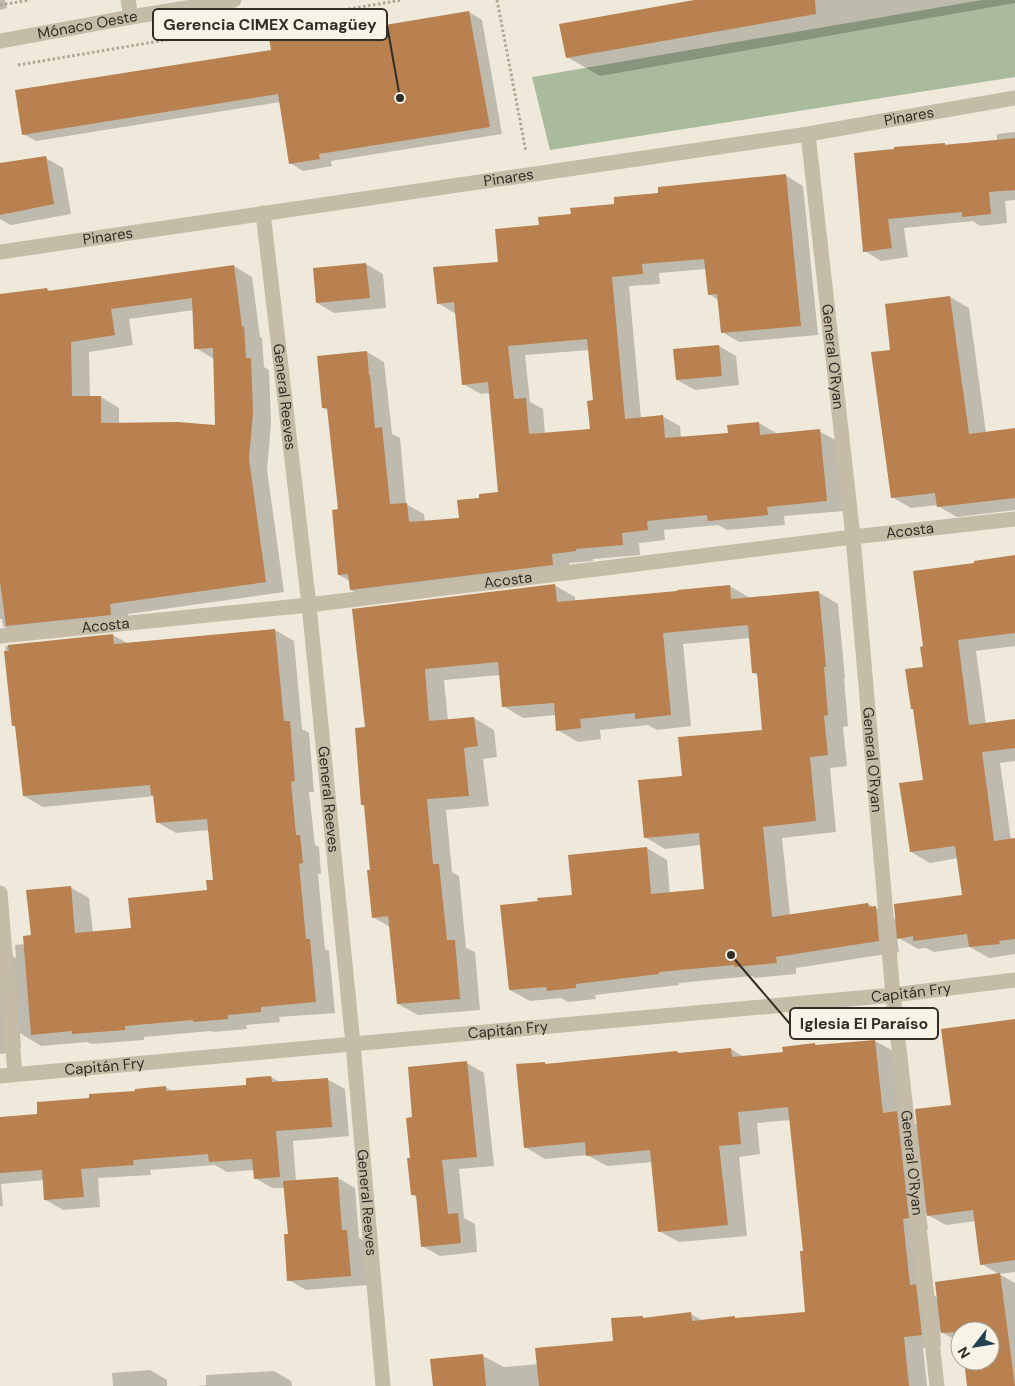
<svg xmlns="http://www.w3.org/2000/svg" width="1015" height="1386" viewBox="0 0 1015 1386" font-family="'DM Sans',sans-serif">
	<rect width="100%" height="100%" fill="#eee9da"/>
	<polygon fill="#a9bb9c" points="982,0 1015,0 1015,77 550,150 532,77"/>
	<g fill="#0003" fill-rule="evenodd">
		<polygon points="0,0 5,0 7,8 0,10"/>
		<polygon points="701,0 1015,0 1015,3 600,76 567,57"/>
		<polygon points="469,12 482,20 502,134 331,161 332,166 303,171 290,163 280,102 36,141 23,134 272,51 299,29 312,36 312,39"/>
		<polygon points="1015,132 1015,200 1005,201 1007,223 980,226 973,221 904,228 908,257 881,261 865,251 895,148 997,141 997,134"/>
		<polygon points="46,158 63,168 71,214 11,225 0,219 0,165"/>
		<path d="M785,175L803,186L818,335L739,342L722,332L718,300L709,294L706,269L659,273L660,284L629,286L641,418L662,416L680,426L681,438L729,434L759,423L776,433V434L819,431L837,441L844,511L784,516L785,525L727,530L718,525L664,530L665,540L639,543L640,555L593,559V561L569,563L570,575L369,600L351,590L350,581L339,575V510L329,411L323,408L367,352L384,362L392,434L400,438L406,504L424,514L425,522L460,519L481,499L500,493L490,393L481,394L463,384L456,314L438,303L499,263L540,226L572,216L660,194ZM590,350L595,401L591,430L545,434L543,409L530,402L525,355Z"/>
		<polygon points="366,264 383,274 386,308 334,313 317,303"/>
		<path d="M234,266L252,277L260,337L262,338L264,367L269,370L271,423L267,470L284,592L128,614L129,626L21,636L3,626L2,619H0V296L47,289L52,292ZM194,310L196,348L214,359L217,427L119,424V408L101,397H90L89,352L133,345L129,319Z"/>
		<polygon points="950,297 969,308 986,433 1015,429 1015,510 957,517 938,506 938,505 911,508 892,497 892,351"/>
		<polygon points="719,346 736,356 739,385 695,390 677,380"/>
		<polygon points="1015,557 1015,646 976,651 986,724 1015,721 1015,761 1000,763 1011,840 1015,840 1015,954 989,958 970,947 934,952 926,948 918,949 897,937 899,952 796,968 796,974 755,978 752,976 679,983 679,985 595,995 596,999 568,1002 561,998 530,1001 510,990 539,902 573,896 647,848 667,860 670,894 706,890 701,845 665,849 645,837 683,777 764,731 759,676 753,673 751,638 683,644 691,726 657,730 648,725 600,730 601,739 578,742 558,730 556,715 523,718 503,706 500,675 444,680 448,721 474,718 494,730 497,757 483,759 489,806 446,810 452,872 459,876 466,948 475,952 480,1010 418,1015 398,1004 390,927 373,917 372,871 365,806 363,805 366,728 359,658 554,585 575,597 575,602 730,586 750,598 818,592 838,604 845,678 844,678 848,726 843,727 847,766 830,768 836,832 782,838 790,915 868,904 897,920 963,896 958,858 930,863 911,852 924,781 914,710 912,708 924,668 924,647 975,564"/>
		<polygon points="275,630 294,641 302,729 309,733 314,792 309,792 315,845 319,847 321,874 318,874 325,949 329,951 335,1013 279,1017 280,1022 246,1025 247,1029 213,1032 211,1031 144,1037 144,1040 92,1044 87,1042 41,1046 20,1033 21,1048 7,1049 7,1053 0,1054 0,949 16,958 15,945 25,944 32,936 70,887 89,898 93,932 132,929 208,891 214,881 209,830 176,833 157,822 155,796 43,807 24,796 16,727 13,725 5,646 113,635 129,644"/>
		<path d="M1015,1021V1272L999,1274L1015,1283V1386H968L965,1361H990V1331H960V1343L940,1331L941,1346L923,1348L927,1386H434L483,1356L504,1367L538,1364L615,1342L642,1317L645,1319L691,1314L703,1321L807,1313L804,1252L791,1120L757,1123L760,1154L739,1157L747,1236L679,1242L659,1231L653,1162L607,1166L587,1155L545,1159L525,1147L545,1063L548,1065L677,1052L681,1054L731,1049L744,1057L784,1054L815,1044L818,1046L875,1041L895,1052L901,1115L918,1125L952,1106ZM926,1214L946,1225L976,1221L982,1264L1000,1275L938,1298L929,1293L923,1230L928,1229Z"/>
		<polygon points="467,1063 484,1073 494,1166 459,1169 464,1218 475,1224 477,1252 440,1256 422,1246 418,1198 412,1195 411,1159 414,1118"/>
		<polygon points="271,1077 280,1082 327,1079 345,1089 349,1136 293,1141 296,1181 338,1178 355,1188 359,1238 364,1241 368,1285 306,1290 289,1280 289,1235 285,1188 272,1188 255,1178 254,1170 227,1172 215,1165 150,1170 151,1175 98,1178 100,1207 63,1210 46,1200 44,1180 1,1184 3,1206 0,1206 0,1118 39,1115 90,1099 166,1087 173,1092 248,1086"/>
		<polygon points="150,1370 167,1380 167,1386 113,1386 112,1373"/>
		<polygon points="274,1371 291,1381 292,1386 198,1386 206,1385 206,1375"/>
	</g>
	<g fill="#b8814f" fill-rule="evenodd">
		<polygon points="694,0 815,0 816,14 566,58 559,24"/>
		<polygon points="469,11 490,127 319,154 320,159 289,164 278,94 22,135 15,90 271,50 268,32 299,27 301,39"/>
		<polygon points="1015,138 1015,190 989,192 991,214 962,217 962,212 888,219 892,248 863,252 854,153 894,149 894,147 945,143 945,145"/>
		<polygon points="46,156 54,204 0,215 0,163"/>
		<path d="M786,174L801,326L721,333L717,294L708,295L704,259L642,264L643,274L612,277L625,419L663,415L665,438L728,433L727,425L759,422L760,435L820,429L827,501L767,507L768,515L708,521L707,515L647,521L648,530L622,533L623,545L576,549V551L552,554L553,565L350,590L348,574L338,575L332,510L338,509L327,408H322L317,356L367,351L369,375H370L375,428L382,427L390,504L407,503L409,522L459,518L457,500L479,498V494L498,492L488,382L462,385L454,302L437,304L433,267L498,262L495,229L539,225L538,217L571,214L570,208L614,204V197L658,193V187ZM587,339L593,400L587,401L590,429L529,434L526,398L514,399L508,346Z"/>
		<polygon points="366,263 370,298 316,303 313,268"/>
		<path d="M234,265L242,327L244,326L246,358H251L253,412L249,459L266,582L110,604L111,615L6,626L0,581V294L47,288L48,291ZM192,298L194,349L213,348L215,425L178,422L101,423V396H72L71,342L115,335L111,309Z"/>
		<polygon points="950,296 969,434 1015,428 1015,498 937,507 935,493 891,498 871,352 890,350 885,304"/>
		<polygon points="719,345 722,376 676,380 673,349"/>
		<polygon points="1015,555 1015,633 958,640 969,725 1015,719 1015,748 982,752 994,841 1015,838 1015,939 999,941 1000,944 969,947 967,934 913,941 913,936 897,939 894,904 962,895 955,846 910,852 899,783 923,780 913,709 911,709 905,669 923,667 920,647 923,646 913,571 974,563 974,561"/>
		<polygon points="555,584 557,602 677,591 677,590 730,585 731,599 819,591 826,667 824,667 828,715 824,716 828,755 810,757 816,821 763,827 772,917 868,903 869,907 876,906 879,941 776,957 777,963 734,967 734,965 659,972 659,974 576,984 576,988 547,991 546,987 509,990 500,905 538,901 537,898 572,895 568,855 647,847 651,894 704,889 699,833 644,838 638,780 682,776 678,737 762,730 757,673 752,673 748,625 663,633 671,715 635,719 635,713 580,719 581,728 556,731 554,703 502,707 498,662 425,669 429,721 474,717 478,746 464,748 469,796 427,799 433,864 439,864 447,940 455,940 460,999 397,1004 388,916 372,918 367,870 370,870 364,805 361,805 355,728 365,727 352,609"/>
		<polygon points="275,629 284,721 290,721 295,781 291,782 296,835 300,835 303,863 299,864 306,939 310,939 316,1002 261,1007 261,1012 228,1015 228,1019 193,1022 193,1020 125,1026 125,1030 72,1034 72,1031 31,1035 23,936 31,935 26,890 71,886 75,933 131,928 128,898 207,890 206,880 213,880 207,819 156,823 153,795 151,795 150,785 23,796 15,726 12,726 4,651 9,651 8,645 113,634 114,644"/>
		<polygon points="1015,1019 1015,1260 980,1265 973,1210 927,1216 915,1109 951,1105 941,1029"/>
		<polygon points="875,1040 883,1113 897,1111 909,1218 903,1219 910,1285 916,1284 922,1335 904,1337 909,1386 539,1386 535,1348 613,1341 611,1318 643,1316 643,1318 691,1312 692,1321 735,1316 735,1318 805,1312 800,1251 803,1251 788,1107 738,1112 741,1144 719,1146 728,1225 658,1232 650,1150 586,1156 585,1142 524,1148 516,1064 545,1062 545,1064 677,1051 678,1053 731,1048 732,1057 783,1052 782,1047 815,1043 815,1045"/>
		<polygon points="467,1061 477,1157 442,1160 448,1214 458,1213 461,1243 421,1247 416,1195 411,1195 407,1158 410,1158 406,1118 412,1117 408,1067"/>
		<polygon points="271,1076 272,1082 328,1078 332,1127 276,1131 280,1177 254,1179 252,1159 209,1162 208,1154 133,1160 134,1165 81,1169 84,1197 44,1200 42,1170 0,1173 0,1117 37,1114 37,1102 89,1098 89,1094 135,1091 135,1089 166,1086 166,1091 246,1085 246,1078"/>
		<polygon points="338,1177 342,1230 347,1230 351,1276 287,1281 284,1234 288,1234 283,1181"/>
		<polygon points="1000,1273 1015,1386 967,1386 964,1361 990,1361 990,1331 960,1331 960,1333 960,1332 941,1333 935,1282"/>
		<polygon points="483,1354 486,1386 433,1386 430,1359"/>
	</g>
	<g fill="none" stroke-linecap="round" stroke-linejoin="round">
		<g stroke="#b0a692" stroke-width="3" stroke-dasharray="2.5 2.5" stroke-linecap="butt">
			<polyline points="497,0 526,152"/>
			<polyline points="0,5 30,0"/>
			<polyline points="18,65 402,0"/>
		</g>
		<g stroke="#c5bca8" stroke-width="15">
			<polyline points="128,0 131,17"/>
			<path id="s1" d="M0,41L131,17L234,0"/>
			<path id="s2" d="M808,134L853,537L893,995L937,1386"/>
			<path id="s3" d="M263,213L309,605L353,1044L383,1386"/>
			<path id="s4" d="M0,252L808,134L1015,98"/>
			<path id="s5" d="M0,636L309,605L853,537L1015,519"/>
			<polyline points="0,893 15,1074"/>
			<path id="s6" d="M0,1076L893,995L1015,980"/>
		</g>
	</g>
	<g text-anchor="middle" stroke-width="5" stroke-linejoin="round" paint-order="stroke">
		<g font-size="15" fill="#322d27" stroke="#f7f3e6">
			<text dy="5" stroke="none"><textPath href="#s1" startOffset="89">Mónaco Oeste</textPath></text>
			<text dy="5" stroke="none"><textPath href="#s4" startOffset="919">Pinares</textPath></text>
			<text dy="5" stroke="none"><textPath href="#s4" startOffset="514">Pinares</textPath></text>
			<text dy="5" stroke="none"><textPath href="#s4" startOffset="109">Pinares</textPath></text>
			<text dy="5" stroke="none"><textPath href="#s2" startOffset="224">General O'Ryan</textPath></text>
			<text dy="5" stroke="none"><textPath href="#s3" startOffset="185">General Reeves</textPath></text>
			<text dy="5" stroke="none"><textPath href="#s5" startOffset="916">Acosta</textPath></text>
			<text dy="5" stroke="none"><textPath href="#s5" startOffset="511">Acosta</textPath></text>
			<text dy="5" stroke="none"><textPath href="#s5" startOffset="106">Acosta</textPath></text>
			<text dy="5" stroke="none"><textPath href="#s2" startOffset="629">General O'Ryan</textPath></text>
			<text dy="5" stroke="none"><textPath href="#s3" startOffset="590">General Reeves</textPath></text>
			<text dy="5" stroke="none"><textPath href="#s6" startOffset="915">Capitán Fry</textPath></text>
			<text dy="5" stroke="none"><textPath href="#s6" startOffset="510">Capitán Fry</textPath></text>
			<text dy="5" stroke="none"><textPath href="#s6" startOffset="105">Capitán Fry</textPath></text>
			<text dy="5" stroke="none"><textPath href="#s2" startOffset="1034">General O'Ryan</textPath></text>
			<text dy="5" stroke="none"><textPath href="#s3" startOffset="995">General Reeves</textPath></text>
		</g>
	</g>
	<path fill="none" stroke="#322d27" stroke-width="2" d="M400 98L387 25M731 955L790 1024"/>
	<g fill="#322d27" stroke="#f7f3e6" stroke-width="2">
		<circle cx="400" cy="98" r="5"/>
		<circle cx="731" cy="955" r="5"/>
	</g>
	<g fill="#f7f3e6" stroke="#322d27" stroke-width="2">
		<rect x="153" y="9" width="234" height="31" rx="5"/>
		<rect x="790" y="1008" width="148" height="31" rx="5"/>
	</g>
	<g font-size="16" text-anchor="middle" font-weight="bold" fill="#322d27">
		<text x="270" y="30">Gerencia CIMEX Camagüey</text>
		<text x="864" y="1029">Iglesia El Paraíso</text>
	</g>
	<g transform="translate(975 1346) rotate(239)"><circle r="24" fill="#f7f3e6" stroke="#a8a49a"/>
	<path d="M0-4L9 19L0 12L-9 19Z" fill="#22414f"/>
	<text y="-8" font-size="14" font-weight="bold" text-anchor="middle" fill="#322d27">N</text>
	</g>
</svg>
